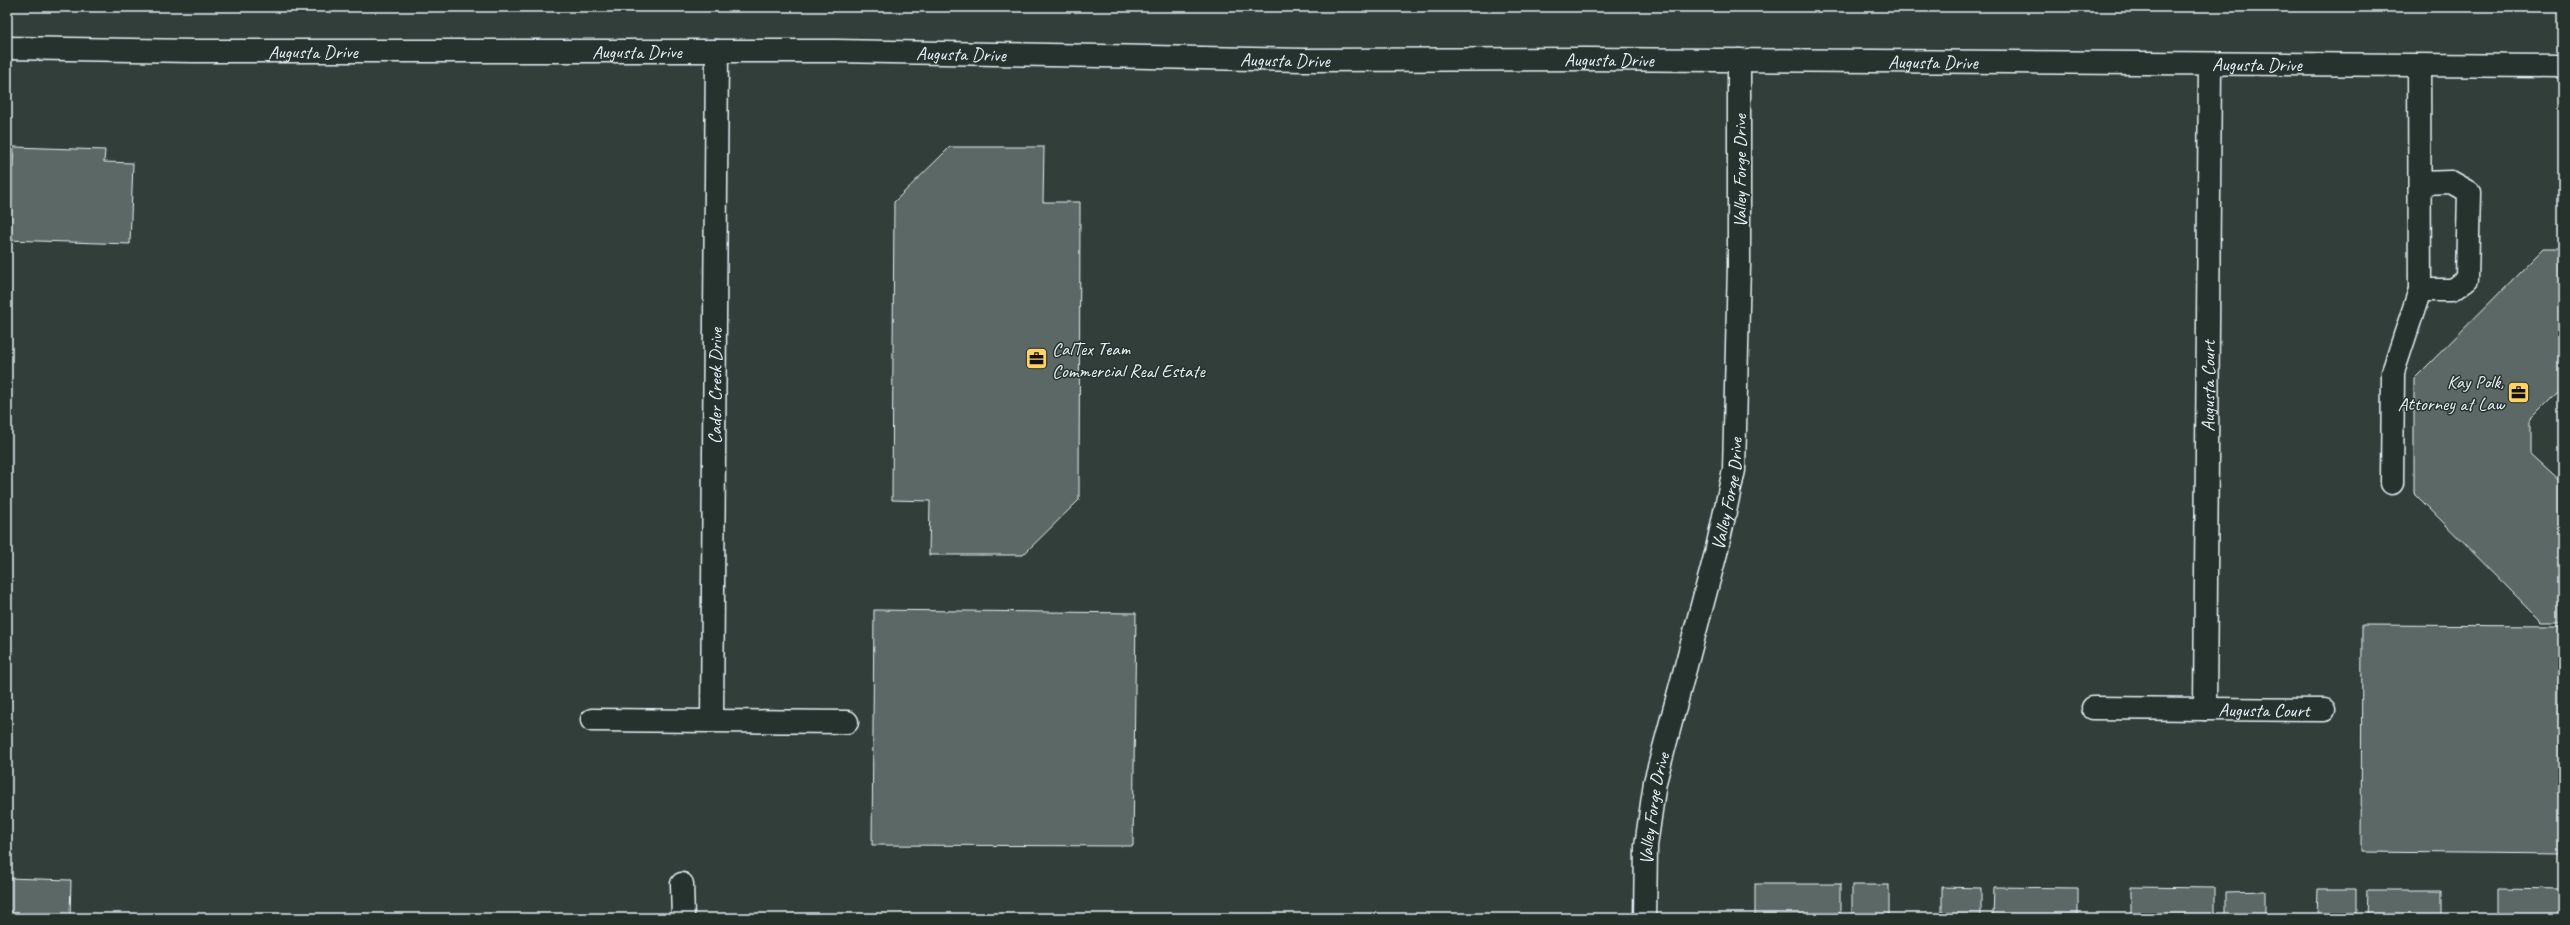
<svg xmlns="http://www.w3.org/2000/svg" width="2570" height="925" viewBox="0 0 2570 925" font-family="Caveat,sans-serif">
	<rect width="100%" height="100%" fill="#323e39"/>
	<filter id="ink" filterUnits="userSpaceOnUse"><feTurbulence type="fractalNoise" baseFrequency=".025" numOctaves="2"/><feDisplacementMap in="SourceGraphic" scale="8" xChannelSelector="R" yChannelSelector="G"/><feConvolveMatrix kernelMatrix="1 2 1 2 8 2 1 2 1" color-interpolation-filters="sRGB"/></filter>
	<g filter="url(#ink)">
		<polygon fill="#495651" stroke="#98a4a4" points="1543,7 2563,7 2563,9"/>
		<g fill="#5c6865" stroke="#e8f1f8">
			<polygon points="14,147 105,150 104,162 133,163 130,244 7,240 7,168 13,168"/>
			<polygon points="950,147 1044,147 1043,202 1080,202 1079,500 1023,555 929,555 930,501 892,500 894,202"/>
			<polygon points="2543,249 2563,249 2563,387 2530,420 2530,454 2563,484 2563,622 2542,622 2414,493 2414,379"/>
			<polygon points="874,610 1136,613 1133,846 872,845"/>
			<polygon points="2362,625 2563,626 2563,854 2361,852"/>
			<polygon points="7,878 71,880 70,918 7,918"/>
			<rect x="1755" y="884" width="85" height="34"/>
			<rect x="1852" y="885" width="37" height="33"/>
			<polygon points="1942,887 1981,888 1981,918 1942,918"/>
			<polygon points="1994,887 2078,888 2078,918 1993,918"/>
			<polygon points="2131,887 2214,888 2214,918 2131,918"/>
			<polygon points="2318,889 2356,889 2356,918 2317,918"/>
			<polygon points="2497,889 2563,890 2563,918 2497,918"/>
			<polygon points="2368,890 2442,890 2442,918 2367,918"/>
			<polygon points="2265,891 2265,918 2226,918 2226,892"/>
		</g>
		<g fill="none" stroke-linecap="round" stroke-linejoin="round">
			<defs>
				<g id="service">
					<polyline points="2420,183 2451,182 2469,192 2467,279 2452,290 2420,290"/>
					<polyline points="2392,483 2393,372 2420,290 2419,66"/>
				</g>
				<g id="minor">
					<path id="s1" d="M2093,708L2324,710"/>
					<path id="s2" d="M2205,709L2210,64"/>
					<polyline points="592,720 847,722"/>
					<path id="s3" d="M712,721L717,51"/>
					<polyline points="682,884 683,918"/>
				</g>
				<g id="tertiary">
					<path id="s4" d="M7,48L193,51H836L1304,60L1585,59L2563,66"/>
					<path id="s5" d="M1645,918L1646,846L1655,782L1716,553L1734,470L1739,265V60"/>
				</g>
			</defs>
			<use href="#service" stroke="#e8f1f8" stroke-width="25"/>
			<use href="#minor" stroke="#e8f1f8" stroke-width="25"/>
			<use href="#tertiary" stroke="#e8f1f8" stroke-width="25"/>
			<use href="#service" stroke="#26332d" stroke-width="22"/>
			<use href="#minor" stroke="#26332d" stroke-width="22"/>
			<use href="#tertiary" stroke="#26332d" stroke-width="22"/>
		</g>
	</g>
	<defs>
		<symbol id="office-square" viewBox="-11 -11 22 22"><rect x="-9" y="-9" width="18" height="18" rx="4" fill="#ffd166" stroke="#26332d"/><path d="M-6-3h4V-5.5h4V-3h4V5H-6ZM-1-4.5V-3h2v-1.5ZM-6 0V1H6V0Z" fill="#111"/></symbol>
	</defs>
	<g fill-rule="evenodd">
		<use href="#office-square" x="1024" y="346" width="25" height="25"/>
		<use href="#office-square" x="2506" y="380" width="25" height="25"/>
	</g>
	<g text-anchor="middle" stroke-width="3" stroke-linejoin="round" paint-order="stroke">
		<g font-size="19" fill="#e8f1f8" stroke="#26332d">
			<text dy="7" stroke="none"><textPath href="#s4" startOffset="306">Augusta Drive</textPath></text>
			<text dy="7" stroke="none"><textPath href="#s4" startOffset="630">Augusta Drive</textPath></text>
			<text dy="7" stroke="none"><textPath href="#s4" startOffset="954">Augusta Drive</textPath></text>
			<text dy="7" stroke="none"><textPath href="#s4" startOffset="1278">Augusta Drive</textPath></text>
			<text dy="7" stroke="none"><textPath href="#s4" startOffset="1602">Augusta Drive</textPath></text>
			<text dy="7" stroke="none"><textPath href="#s4" startOffset="1926">Augusta Drive</textPath></text>
			<text dy="7" stroke="none"><textPath href="#s4" startOffset="2250">Augusta Drive</textPath></text>
			<text transform="translate(1739 171) rotate(-90)" y="7">Valley Forge Drive</text>
			<text dy="7" stroke="none"><textPath href="#s3" startOffset="335">Cader Creek Drive</textPath></text>
			<text dy="7" stroke="none"><textPath href="#s2" startOffset="323">Augusta Court</textPath></text>
			<text dy="7" stroke="none"><textPath href="#s5" startOffset="434">Valley Forge Drive</textPath></text>
			<text dy="7" stroke="none"><textPath href="#s1" startOffset="171">Augusta Court</textPath></text>
			<text dy="7" stroke="none"><textPath href="#s5" startOffset="110">Valley Forge Drive</textPath></text>
		</g>
		<g font-size="19" fill="#e8f1f8" stroke="#26332d" text-anchor="start">
			<text x="1052" y="355">CalTex Team<tspan x="1052" dy="22">Commercial Real Estate</tspan></text>
			<text x="2504" y="388" text-anchor="end">Kay Polk,<tspan x="2504" dy="22">Attorney at Law</tspan></text>
		</g>
	</g>
	<rect width="2570" height="925" fill="none" stroke="#26332d" stroke-width="24"/>
	<rect x="12" y="12" width="2546" height="901" fill="none" stroke="#e8f1f8" stroke-width="1.5" filter="url(#ink)"/>
</svg>
